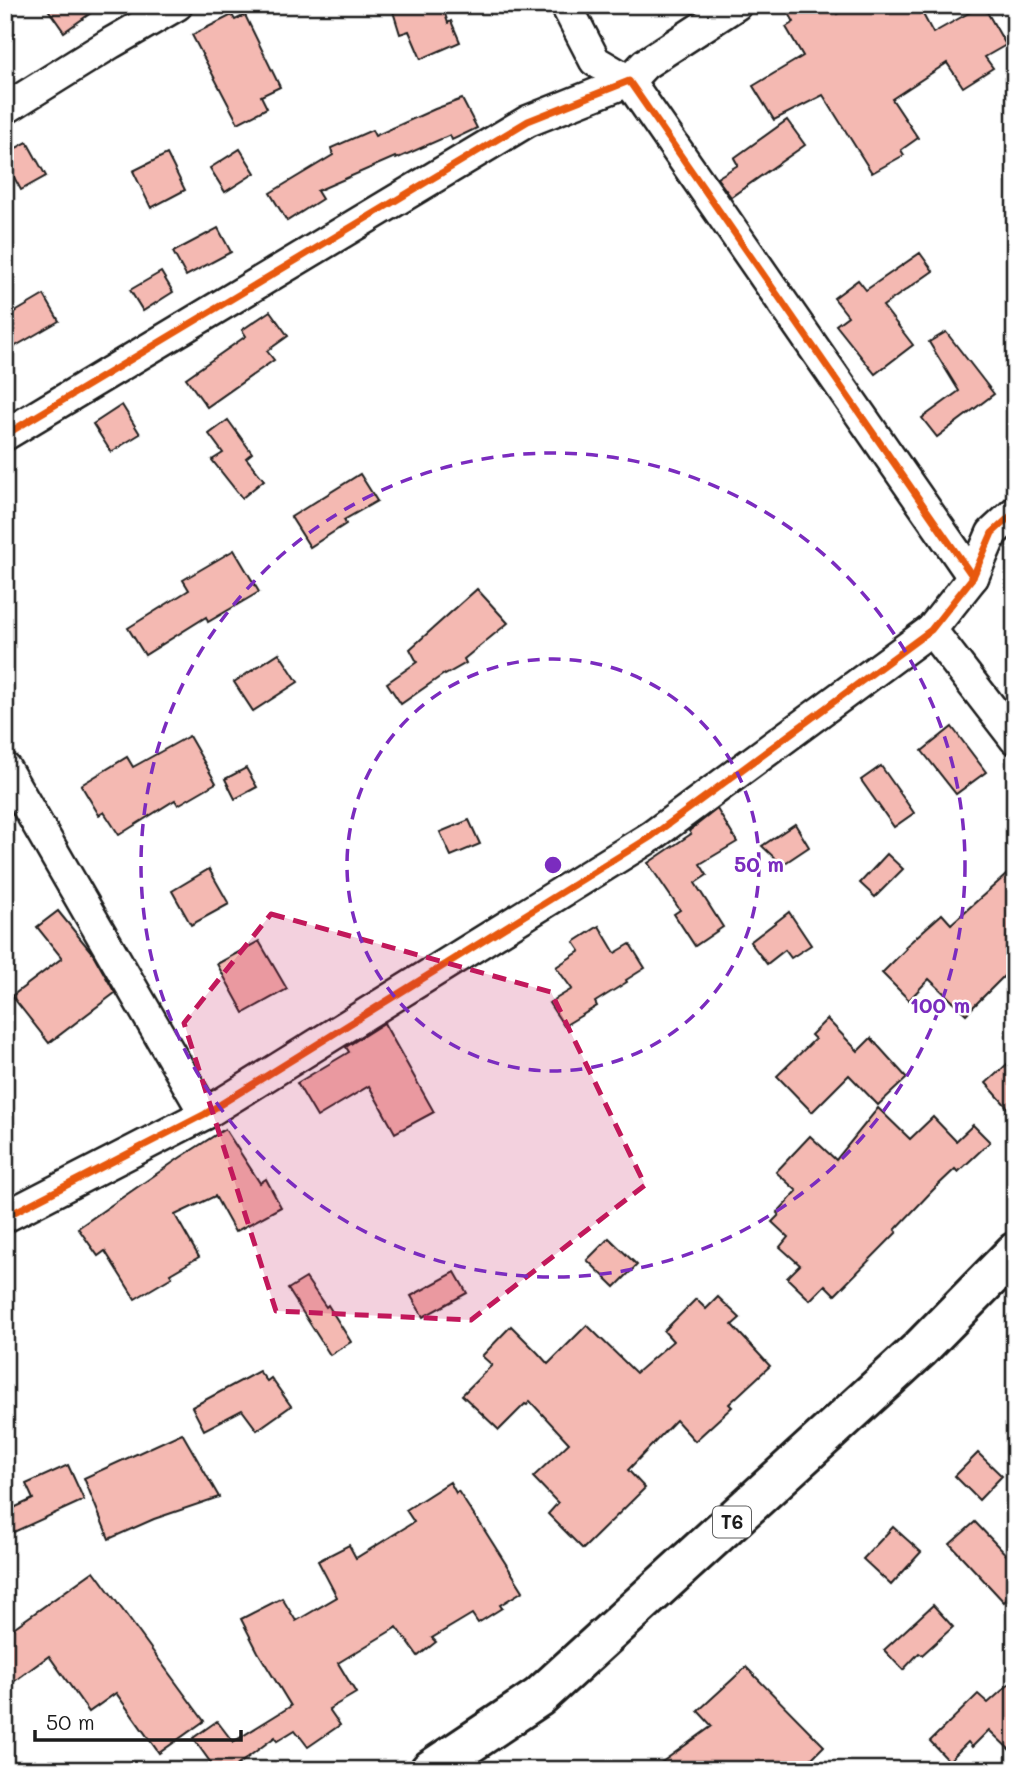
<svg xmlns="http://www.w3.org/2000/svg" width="1020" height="1775" viewBox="0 0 1020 1775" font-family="Mali,sans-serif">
	<rect width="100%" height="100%" fill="#fff"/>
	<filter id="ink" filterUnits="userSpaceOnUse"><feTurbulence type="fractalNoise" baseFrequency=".0143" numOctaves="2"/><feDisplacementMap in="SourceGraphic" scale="14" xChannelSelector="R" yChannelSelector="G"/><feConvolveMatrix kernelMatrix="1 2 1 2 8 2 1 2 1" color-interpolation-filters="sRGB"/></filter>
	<g filter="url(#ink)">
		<g fill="#f4b9b2" stroke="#1c1c1c" stroke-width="2">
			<polygon points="45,5 102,5 64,32"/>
			<polygon points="391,5 442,5 448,23 451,21 460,42 421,59 409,31 400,34"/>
			<polygon points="784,5 832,5 837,14 854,5 918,5 933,33 983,5 1006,45 985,57 993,68 963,87 947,63 892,99 918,138 901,150 904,155 872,173 823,95 774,120 753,86 803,56 786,27 794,22"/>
			<polygon points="232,15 235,20 245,15 280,87 261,96 267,108 238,123 192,35"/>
			<polygon points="462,99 477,128 452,140 450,135 396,159 395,157 317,191 322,199 287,221 270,193 333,155 331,148 372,130 375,136 435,109"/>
			<polygon points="787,120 805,145 731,197 717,178 738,165 734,158"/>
			<polygon points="27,142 46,176 21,190 5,161 5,154"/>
			<polygon points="240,149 255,173 225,192 210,168"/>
			<polygon points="167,154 185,190 151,208 133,171"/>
			<polygon points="218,228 231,252 186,276 173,252"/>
			<polygon points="920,253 933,271 883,306 913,345 875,374 836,325 848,316 834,298 858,280 866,290"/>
			<polygon points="161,272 173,292 143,311 130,290"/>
			<polygon points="44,295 59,321 5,352 5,318"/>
			<polygon points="270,311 288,336 267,351 274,360 207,407 186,378 246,336 242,330"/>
			<polygon points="946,332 994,394 937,437 922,418 959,391 929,342"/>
			<polygon points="122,405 140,434 111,452 93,424"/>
			<polygon points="228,420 252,453 246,458 264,480 242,498 212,460 223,453 209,434"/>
			<polygon points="360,474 377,501 344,520 346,524 310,547 291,517"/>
			<polygon points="234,550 259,592 208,622 206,617 145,655 128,628 189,590 183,580"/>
			<polygon points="477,589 508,623 464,659 466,663 445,675 444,674 401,704 387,683 417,662 410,649"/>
			<polygon points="279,653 298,682 253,711 234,682"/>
			<polygon points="952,727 986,772 956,794 922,751"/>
			<polygon points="189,736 216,783 178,805 175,800 119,835 104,812 99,815 81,785 127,757 133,767"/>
			<polygon points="881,766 914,813 894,827 861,780"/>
			<polygon points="246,768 257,787 235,799 225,779"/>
			<polygon points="717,809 737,842 700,864 707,875 695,883 723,927 695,946 674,914 680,910 648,863 691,834 689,831"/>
			<polygon points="469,820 480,844 451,856 440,832"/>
			<polygon points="795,824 809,847 782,865 762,846"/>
			<polygon points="887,854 903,869 875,897 860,883"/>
			<polygon points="1015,867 1015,965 966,1014 929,979 909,1000 882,973 906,949 905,947 942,914 951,924"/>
			<polygon points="209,869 229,904 191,925 172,891"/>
			<polygon points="58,911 93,954 115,993 49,1043 12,996 62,958 37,927"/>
			<polygon points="789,912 811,945 791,958 785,950 767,964 750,942"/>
			<polygon points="599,926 615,953 630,944 645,968 626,980 627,982 595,1002 597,1006 564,1026 549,1003 572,989 556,967 580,951 574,942"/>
			<polygon points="259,941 287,989 244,1013 217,964"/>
			<polygon points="827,1019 858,1051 871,1038 907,1078 878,1105 849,1075 812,1112 777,1076 815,1039 811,1035"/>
			<polygon points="384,1023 434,1112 395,1133 369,1086 317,1117 297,1083 349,1052 346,1047"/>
			<polygon points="1015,1057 1015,1116 986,1083"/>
			<polygon points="878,1108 910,1139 933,1117 956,1141 973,1125 990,1142 958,1172 955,1169 933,1190 895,1230 897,1232 835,1295 825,1285 810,1300 787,1278 800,1265 780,1247 788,1237 772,1222 779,1215 777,1213 797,1191 776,1172 810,1136 836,1160"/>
			<polygon points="225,1129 260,1183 266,1179 281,1207 235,1232 215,1196 175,1215 199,1257 170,1274 172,1277 135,1299 105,1251 98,1256 78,1228 181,1157"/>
			<polygon points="609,1238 637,1265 615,1287 587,1260"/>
			<polygon points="455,1272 467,1293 423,1317 411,1296"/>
			<polygon points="306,1278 326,1307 328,1305 351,1342 330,1355 288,1289"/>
			<polygon points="718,1297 740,1318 732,1325 770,1366 729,1404 732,1407 695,1441 676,1420 628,1470 645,1488 583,1549 548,1514 558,1503 533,1477 569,1443 530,1401 527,1405 525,1404 499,1430 462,1395 492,1365 482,1356 511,1326 538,1353 548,1364 587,1325 636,1373 673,1341 664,1331 696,1299 706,1309"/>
			<polygon points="259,1371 267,1381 271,1378 291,1406 257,1430 242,1410 204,1430 192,1407"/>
			<polygon points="182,1433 219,1497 154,1519 109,1539 84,1478"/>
			<polygon points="978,1453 1002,1476 979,1500 955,1476"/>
			<polygon points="68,1465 84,1500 5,1536 5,1512 33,1499 26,1484"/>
			<polygon points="450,1482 456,1493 458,1491 477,1520 478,1520 523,1591 500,1605 502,1608 478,1623 472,1614 432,1638 436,1642 418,1656 397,1627 338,1663 356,1693 329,1709 340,1725 308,1747 295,1730 277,1741 275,1737 231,1770 216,1770 193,1738 217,1721 233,1742 291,1706 258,1652 241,1619 282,1598 296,1621 337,1597 318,1561 349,1545 356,1558 414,1522 406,1510"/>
			<polygon points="975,1522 1015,1564 1015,1592 1004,1602 950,1544"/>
			<polygon points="893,1527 921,1552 891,1585 863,1559"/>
			<polygon points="94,1571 204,1721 159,1753 116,1693 89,1712 49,1656 5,1688 5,1634"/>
			<polygon points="933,1605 953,1627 922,1655 919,1653 903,1670 884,1650"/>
			<polygon points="746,1667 824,1746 800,1770 651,1770 712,1726 698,1711"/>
			<polygon points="1015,1679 1015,1755 989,1730 972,1747 968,1742 949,1761 930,1741 978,1694 988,1703"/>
		</g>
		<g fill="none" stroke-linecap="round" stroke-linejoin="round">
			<defs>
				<g id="minor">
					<polyline points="566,5 595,61 629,81 645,64 736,5"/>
					<polyline points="5,109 111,43 177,5"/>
					<polyline points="5,435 528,121 629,81 973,577"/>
					<polyline points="931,630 1015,739"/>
					<polyline points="5,768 205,1114"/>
					<polyline points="5,1217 205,1114 652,836 931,630 973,577 992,533 1015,512"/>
				</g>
				<polyline id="trunk" points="430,1770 539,1697 919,1350 1015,1252"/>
			</defs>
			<use href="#minor" stroke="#1c1c1c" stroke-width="35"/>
			<use href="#trunk" stroke="#1c1c1c" stroke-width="44"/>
			<use href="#minor" stroke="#fff" stroke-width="30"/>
			<use href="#trunk" stroke="#fff" stroke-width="38"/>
			<defs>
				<g id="cycleway">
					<polyline points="5,435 528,121 629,81 973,577"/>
					<polyline points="5,1217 205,1114 652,836 931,630 973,577 992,533 1015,512"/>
				</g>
			</defs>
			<use href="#cycleway" stroke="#fff" stroke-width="11"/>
			<use href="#cycleway" stroke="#e8590c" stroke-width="7"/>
		</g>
	</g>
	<path fill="#c2185b" fill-opacity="0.2" stroke="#c2185b" stroke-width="5" stroke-dasharray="14 9" stroke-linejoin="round" d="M271,914L551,992L645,1185L471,1320L276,1311L184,1023Z"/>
	<g fill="none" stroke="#7b2cbf" stroke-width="3.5" stroke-dasharray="12 9">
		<circle cx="553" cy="865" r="206"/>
		<circle cx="553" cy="865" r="412"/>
	</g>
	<g text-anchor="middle" stroke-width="5" stroke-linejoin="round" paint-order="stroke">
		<rect fill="#fff" stroke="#606060" stroke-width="2" x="713" y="1506.5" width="38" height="31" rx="5"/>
		<g font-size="19" font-weight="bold" fill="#1c1c1c">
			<text x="732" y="1529">T6</text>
		</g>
	</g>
	<circle cx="553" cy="865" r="10" fill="#7b2cbf" stroke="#fff" stroke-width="3.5"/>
	<g font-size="21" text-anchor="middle" font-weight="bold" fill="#7b2cbf" stroke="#fff" stroke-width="5" stroke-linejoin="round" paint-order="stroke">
		<text x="759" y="872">50 m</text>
		<text x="940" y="1013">100 m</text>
	</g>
	<rect width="1020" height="1775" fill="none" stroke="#fff" stroke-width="28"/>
	<rect x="14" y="14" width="992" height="1747" fill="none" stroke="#1c1c1c" stroke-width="2.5" filter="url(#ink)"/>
	<path d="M35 1730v10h206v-10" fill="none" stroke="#1c1c1c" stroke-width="3.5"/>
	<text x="46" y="1730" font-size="21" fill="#1c1c1c" stroke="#ffffff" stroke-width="5" paint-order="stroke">50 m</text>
</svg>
